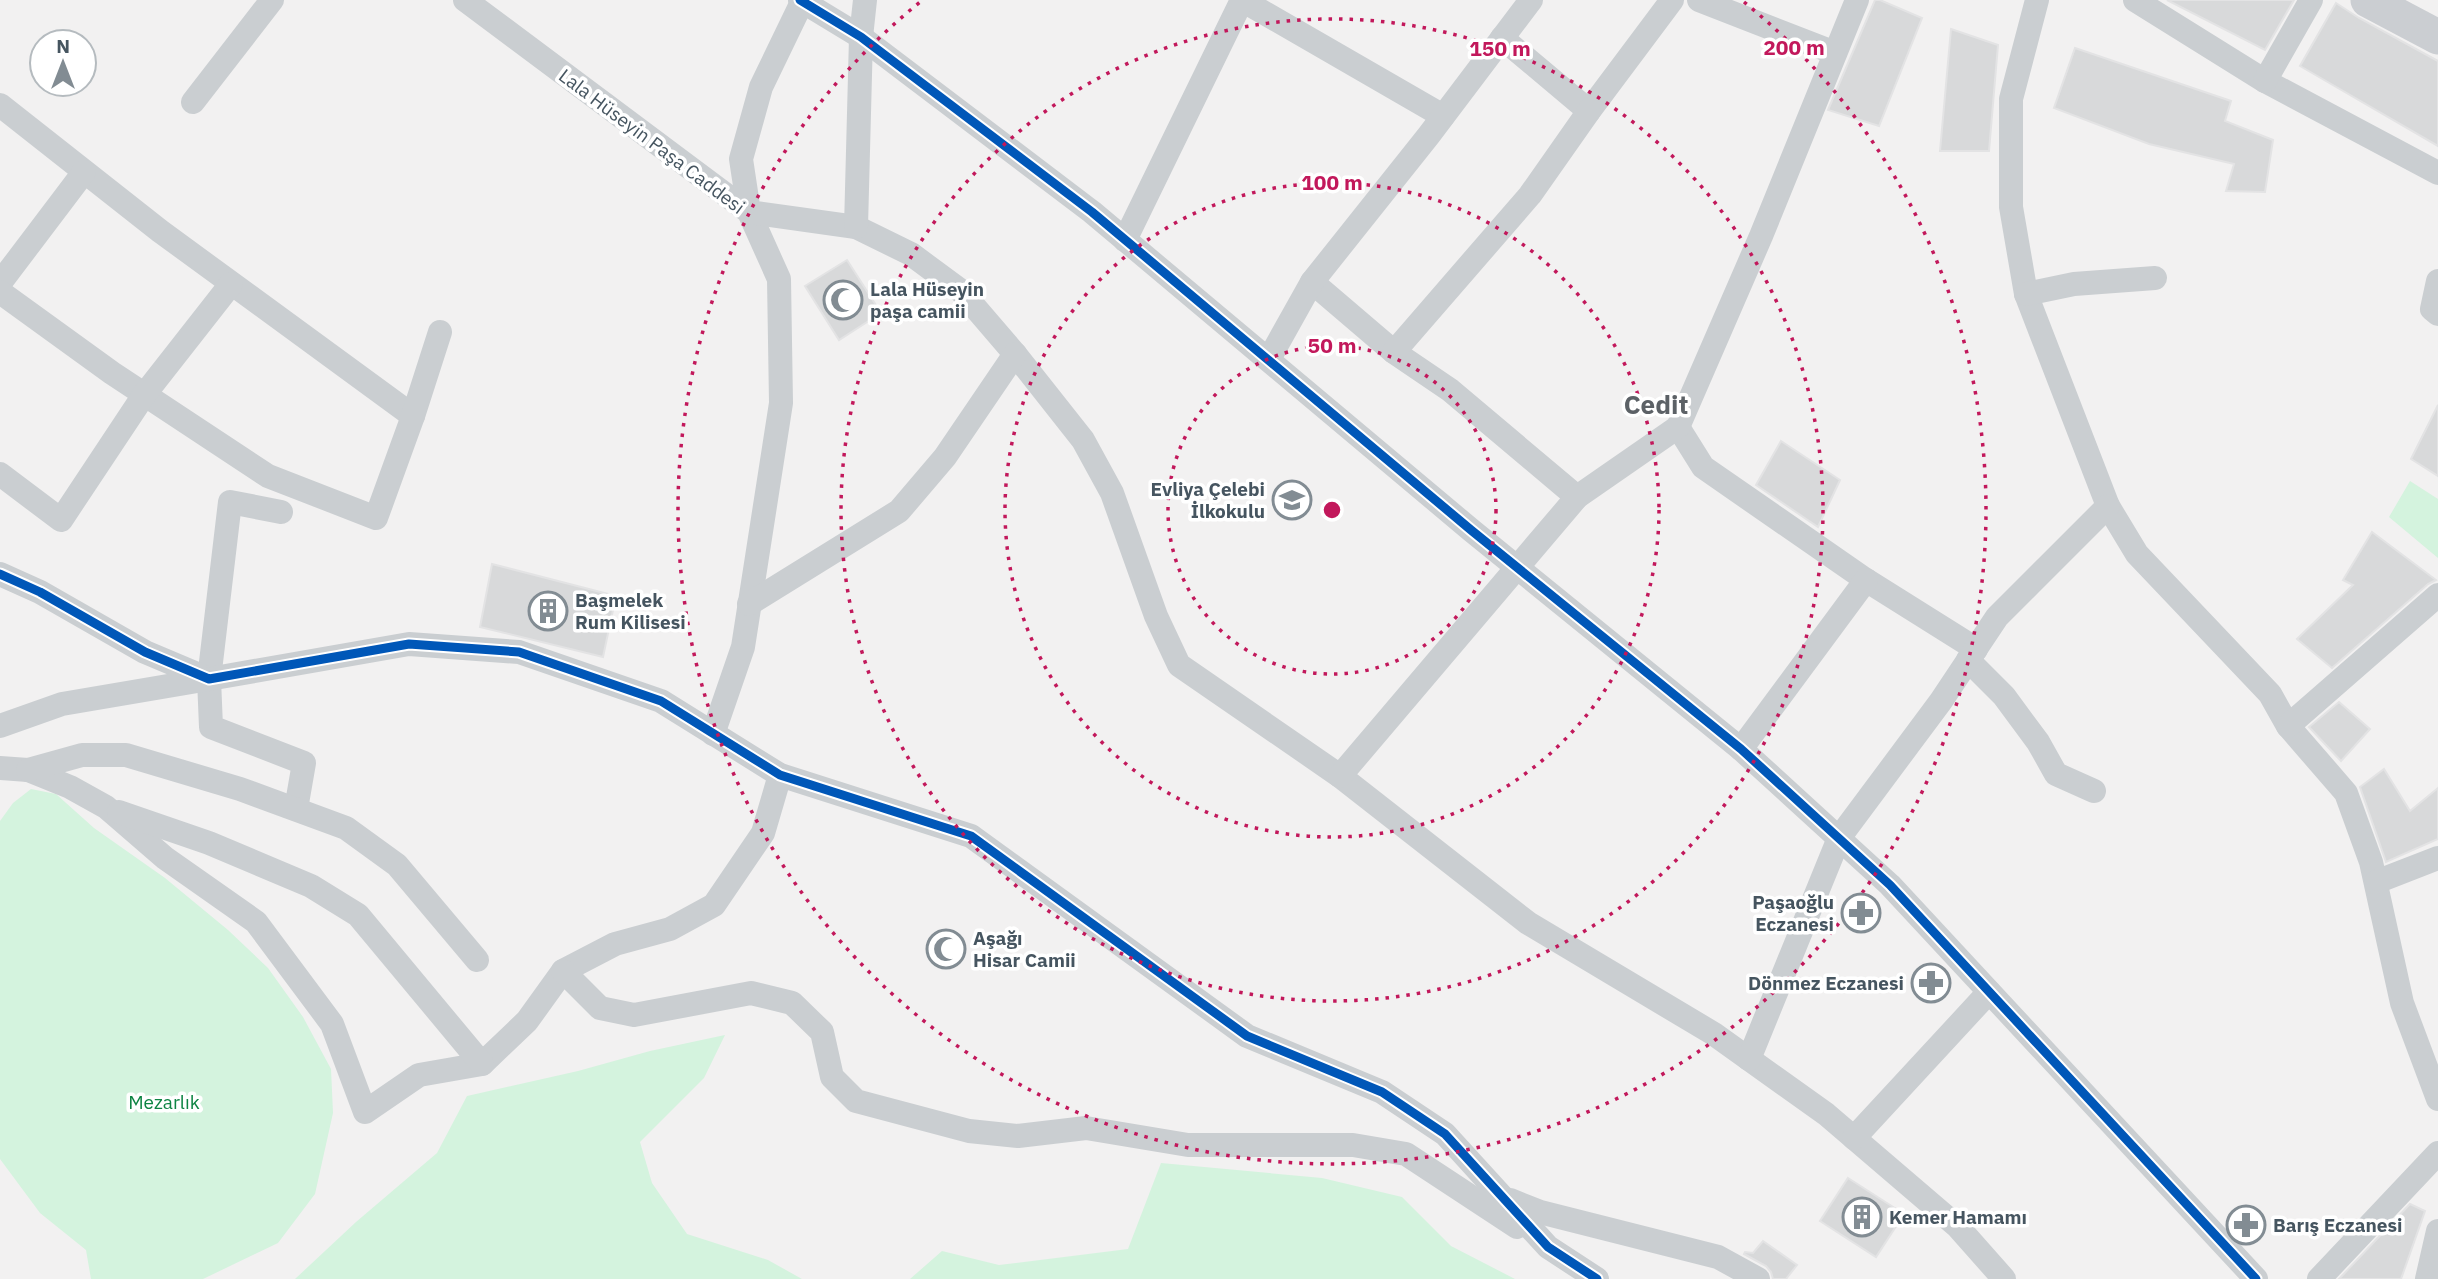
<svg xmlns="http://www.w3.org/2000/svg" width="2438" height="1279" viewBox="0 0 2438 1279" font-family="'IBM Plex Sans',sans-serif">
	<rect width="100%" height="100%" fill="#f2f1f1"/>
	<g fill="#d4f3de">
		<polygon points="2410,481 2438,499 2438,558 2389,517"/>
		<polygon points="31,789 56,794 94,828 165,878 228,930 268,968 303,1017 331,1069 333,1113 315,1194 278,1243 203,1279 91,1279 86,1250 40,1213 0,1159 0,821 13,803"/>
		<polygon points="725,1035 704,1078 640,1142 652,1183 687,1234 768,1260 802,1279 295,1279 356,1222 437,1153 467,1096 578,1071 650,1051"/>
		<polygon points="1161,1163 1322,1178 1402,1197 1451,1246 1515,1279 910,1279 942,1251 999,1265 1128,1249"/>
	</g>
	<g fill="#d8d9da" stroke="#e3e3e4" stroke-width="2">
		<polygon points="1875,0 1880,0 1922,18 1879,126 1828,110"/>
		<polygon points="2167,0 2294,0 2265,50"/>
		<polygon points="2336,3 2359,18 2438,61 2438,146 2300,66"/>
		<polygon points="1951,29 1998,45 1989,151 1940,151"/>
		<polygon points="2075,48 2231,101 2225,121 2273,140 2265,192 2226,191 2234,164 2149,144 2054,108"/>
		<polygon points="847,260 881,313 839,340 805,286"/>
		<polygon points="2438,405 2438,476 2411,459"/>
		<polygon points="1781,441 1840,480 1818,527 1756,485"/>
		<polygon points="2372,532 2436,580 2428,584 2332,668 2297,639 2353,585 2343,580"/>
		<polygon points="492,564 616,596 603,657 480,627"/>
		<polygon points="2339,702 2370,729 2341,761 2309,727"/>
		<polygon points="2384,769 2410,811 2438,788 2438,839 2386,862 2360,787"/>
		<polygon points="941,934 951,935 959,943 952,955 941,956 934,944"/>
		<polygon points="1848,1178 1904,1214 1876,1257 1820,1221"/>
		<polygon points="2410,1204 2425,1211 2401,1279 2339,1279"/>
		<polygon points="1763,1241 1797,1265 1786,1279 1773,1279 1771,1272 1766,1266 1744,1254 1745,1252 1753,1253"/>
	</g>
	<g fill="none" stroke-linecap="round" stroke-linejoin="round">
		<g stroke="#caced1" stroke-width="24">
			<polyline points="465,0 749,212 779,279 781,403 743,647 713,734"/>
			<polyline points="800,0 861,37 1092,212 1471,530 1741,749 1890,885 2256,1279"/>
			<polyline points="803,0 761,87 741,159 749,212 856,227 911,254 961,291 1015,354 1083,440 1112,493 1156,616 1179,665 1340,776 1528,923 1714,1034 1826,1114 1958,1227 2004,1279"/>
			<polyline points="1242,0 1443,116"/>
			<polyline points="1699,0 1835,53"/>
			<polyline points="2037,0 2011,99 2011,207 2026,294 2108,506 2137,554 2270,694 2288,726 2346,793 2371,862 2402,1003 2438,1099"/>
			<polyline points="2135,0 2265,81 2438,173"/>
			<polyline points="1502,38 1589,111"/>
			<polyline points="2265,81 2311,0"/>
			<polyline points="193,102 272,0"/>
			<polyline points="0,105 160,231 413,416"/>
			<polyline points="856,227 861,37 865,0"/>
			<polyline points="1125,240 1242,0"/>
			<polyline points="2438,281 2432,309 2438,314"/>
			<polyline points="1312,282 1394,352 1450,390 1577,497"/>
			<polyline points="0,283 84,172"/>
			<polyline points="0,292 112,373 268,476 376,518 413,416 440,332"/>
			<polyline points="2026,294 2074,284 2155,278"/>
			<polyline points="1394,352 1530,195 1589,111 1672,0"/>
			<polyline points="1269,359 1312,282 1429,135 1531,0"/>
			<polyline points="1678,427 1703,467 1866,580 1976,649"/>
			<polyline points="0,474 61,520 144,395 231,284"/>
			<polyline points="281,512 230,502 209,679 211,727 304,763 296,809"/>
			<polyline points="0,574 40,592 145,652 209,679 409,644 519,652 661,701 780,775 971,836 1247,1036 1382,1092 1445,1134 1548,1247 1597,1279"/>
			<polyline points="749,604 899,511 945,457 1015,354"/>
			<polyline points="1968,660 2004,696 2038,742 2056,774 2094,791"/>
			<polyline points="0,726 62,704 209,679"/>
			<polyline points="2288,726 2438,595"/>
			<polyline points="1741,749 1866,580"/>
			<polyline points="0,768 28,770 70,787 106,807 165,858 256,922 332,1024 365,1112 419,1075 482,1064 527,1021 563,971 615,944 670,929 714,905 763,833 780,775"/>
			<polyline points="28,770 82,755 126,755 240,789 346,828 397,865 477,960"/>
			<polyline points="1340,776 1577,497 1678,427 1761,236 1857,0"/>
			<polyline points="119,812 209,843 311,886 358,915 482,1064"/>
			<polyline points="2376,882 2438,858"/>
			<polyline points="563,971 600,1008 634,1015 751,993 792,1003 822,1032 832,1077 856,1101 969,1131 1018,1136 1086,1128 1188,1145 1353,1145 1406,1154 1517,1227"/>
			<polyline points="1749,1059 1839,838 1941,701 1997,617 2108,506"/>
			<polyline points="1854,1138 1989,992"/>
			<polyline points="1510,1200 1540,1212 1718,1257 1758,1279"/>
			<polyline points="2319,1279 2438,1153"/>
			<polyline points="2427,1279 2438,1231"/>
		</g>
		<polyline stroke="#cbced2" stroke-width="35" points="2368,0 2438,37"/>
		<defs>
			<g id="cycleway">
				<polyline points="800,0 861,37 1092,212 1471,530 1741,749 1890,885 2256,1279"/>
				<polyline points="0,574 40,592 145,652 209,679 409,644 519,652 661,701 780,775 971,836 1247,1036 1382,1092 1445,1134 1548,1247 1597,1279"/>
			</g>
		</defs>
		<use href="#cycleway" stroke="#fff" stroke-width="13"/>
		<use href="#cycleway" stroke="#0057b8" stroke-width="9"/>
	</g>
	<g fill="none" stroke="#c2185b" stroke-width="3.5" stroke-dasharray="3.5 7">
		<circle cx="1332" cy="510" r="164"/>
		<circle cx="1332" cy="510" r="327"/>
		<circle cx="1332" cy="510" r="491"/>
		<path d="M1744 2A654 654 0 1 1 920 2"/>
	</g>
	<defs>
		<symbol id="mosque-ring" viewBox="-11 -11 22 22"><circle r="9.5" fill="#fff" stroke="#828c93" stroke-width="1.5"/><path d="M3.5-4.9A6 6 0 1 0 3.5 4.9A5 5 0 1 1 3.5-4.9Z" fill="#828c93"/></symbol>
		<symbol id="school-ring" viewBox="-11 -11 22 22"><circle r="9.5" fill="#fff" stroke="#828c93" stroke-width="1.5"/><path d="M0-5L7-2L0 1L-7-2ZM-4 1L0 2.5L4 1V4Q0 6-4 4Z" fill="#828c93"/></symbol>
		<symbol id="building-ring" viewBox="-11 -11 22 22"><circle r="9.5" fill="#fff" stroke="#828c93" stroke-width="1.5"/><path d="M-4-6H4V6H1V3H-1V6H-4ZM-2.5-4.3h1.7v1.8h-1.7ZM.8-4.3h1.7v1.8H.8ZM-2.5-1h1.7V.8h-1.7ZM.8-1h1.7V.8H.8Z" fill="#828c93"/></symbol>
		<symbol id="pharmacy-ring" viewBox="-11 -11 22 22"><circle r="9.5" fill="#fff" stroke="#828c93" stroke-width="1.5"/><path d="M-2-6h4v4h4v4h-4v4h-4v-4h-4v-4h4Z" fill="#828c93"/></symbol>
	</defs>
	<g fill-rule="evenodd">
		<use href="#mosque-ring" x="821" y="278" width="44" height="44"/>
		<use href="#school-ring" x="1270" y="478" width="44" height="44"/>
		<use href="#building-ring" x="526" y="589" width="44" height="44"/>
		<use href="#pharmacy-ring" x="1839" y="891" width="44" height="44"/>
		<use href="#mosque-ring" x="924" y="927" width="44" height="44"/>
		<use href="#pharmacy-ring" x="1909" y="961" width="44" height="44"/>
		<use href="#building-ring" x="1840" y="1195" width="44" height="44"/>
		<use href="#pharmacy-ring" x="2224" y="1203" width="44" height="44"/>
	</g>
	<g text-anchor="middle" stroke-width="7" stroke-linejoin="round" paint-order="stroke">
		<g font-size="19" fill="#465560" stroke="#fff">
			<text transform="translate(652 141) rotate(37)" y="7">Lala Hüseyin Paşa Caddesi</text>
		</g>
		<g font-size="19" font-weight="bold" fill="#465560" stroke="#fff" text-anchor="start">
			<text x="870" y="296">Lala Hüseyin<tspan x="870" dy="22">paşa camii</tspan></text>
			<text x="1265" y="496" text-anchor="end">Evliya Çelebi<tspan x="1265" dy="22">İlkokulu</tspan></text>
			<text x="575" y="607">Başmelek<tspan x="575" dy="22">Rum Kilisesi</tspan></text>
			<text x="1834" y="909" text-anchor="end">Paşaoğlu<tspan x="1834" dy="22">Eczanesi</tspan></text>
			<text x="973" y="945">Aşağı<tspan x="973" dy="22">Hisar Camii</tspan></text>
			<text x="1904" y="990" text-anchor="end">Dönmez Eczanesi</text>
			<text x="1889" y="1224">Kemer Hamamı</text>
			<text x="2273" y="1232">Barış Eczanesi</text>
		</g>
		<g font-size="19" fill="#0e8443" stroke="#fff">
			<text x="164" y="1109">Mezarlık</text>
		</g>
		<g font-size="26" font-weight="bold" fill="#5c6166" stroke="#fff">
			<text x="1656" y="414">Cedit</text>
		</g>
	</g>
	<circle cx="1332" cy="510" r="10" fill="#c2185b" stroke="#fff" stroke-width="3.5"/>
	<g font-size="21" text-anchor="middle" font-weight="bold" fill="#c2185b" stroke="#fff" stroke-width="7" stroke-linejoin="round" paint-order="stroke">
		<text x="1794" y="55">200 m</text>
		<text x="1500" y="56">150 m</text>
		<text x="1332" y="190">100 m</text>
		<text x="1332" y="353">50 m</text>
	</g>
	<g transform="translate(63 63)"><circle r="33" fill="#ffffff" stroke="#b5bbbf" stroke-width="2"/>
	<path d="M0-5L12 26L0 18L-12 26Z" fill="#828c93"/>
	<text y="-10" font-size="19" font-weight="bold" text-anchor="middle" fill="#465560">N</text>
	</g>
</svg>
